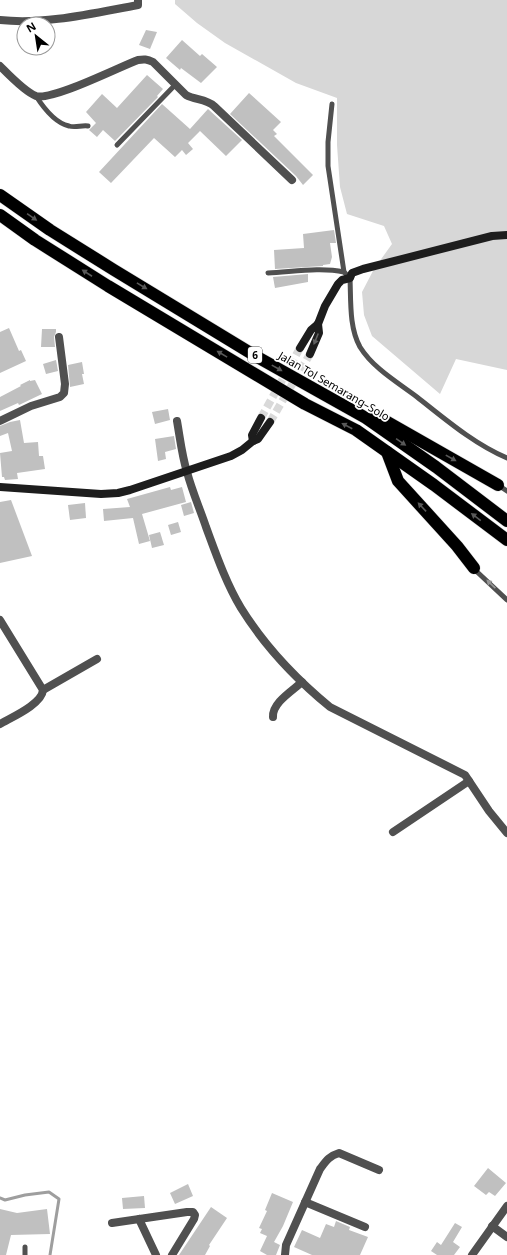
<svg xmlns="http://www.w3.org/2000/svg" width="507" height="1255" viewBox="0 0 507 1255" font-family="'Noto Sans',sans-serif">
	<rect width="100%" height="100%" fill="#fff"/>
	<polygon fill="#d7d7d7" points="175,0 507,0 507,370 456,359 440,394 372,336 364,315 362,292 374,269 392,244 384,226 347,214 340,187 337,145 337,98 296,83 225,43 197,23 175,4"/>
	<g fill="none" stroke-linecap="round" stroke-linejoin="round">
		<polyline stroke="#9e9e9e" stroke-width="3" points="0,1198 5,1200 25,1195 49,1192 59,1199 50,1255"/>
	</g>
	<g fill="#c0c0c0">
		<polygon points="146,30 157,32 150,49 139,45"/>
		<polygon points="182,40 200,56 202,54 217,67 201,83 181,68 180,70 166,58"/>
		<polygon points="147,75 163,89 157,96 158,97 115,141 103,130 97,137 89,130 96,123 86,112 102,94 117,108"/>
		<polygon points="249,93 281,122 273,130 277,134 274,136 313,175 303,185 296,176 230,114"/>
		<polygon points="162,104 190,129 208,109 242,140 226,156 200,131 188,143 193,149 186,155 182,150 175,157 154,138 111,183 99,172"/>
		<polygon points="334,230 336,243 330,243 332,257 330,264 323,265 323,266 275,269 274,250 304,248 303,234"/>
		<polygon points="308,274 308,282 275,288 273,277"/>
		<polygon points="9,328 19,351 21,350 26,361 0,373 0,332"/>
		<polygon points="42,329 56,329 56,332 54,337 55,347 41,347"/>
		<polygon points="56,360 58,371 46,374 43,364"/>
		<polygon points="82,362 84,374 82,374 84,384 70,387 68,365"/>
		<polygon points="30,380 30,381 35,380 42,394 19,405 18,403 0,411 0,397 21,386 20,385"/>
		<polygon points="168,409 170,420 155,424 152,412"/>
		<polygon points="20,420 24,443 38,442 39,456 43,456 45,469 17,473 18,479 5,480 4,477 2,477 0,453 12,451 8,433 0,436 0,426 10,422"/>
		<polygon points="174,436 176,449 165,452 166,459 158,461 155,439"/>
		<polygon points="170,487 171,490 182,487 186,502 142,514 150,541 139,544 133,518 104,521 103,509 130,507 127,499"/>
		<polygon points="11,500 32,556 0,563 0,502"/>
		<polygon points="191,502 194,513 184,516 181,505"/>
		<polygon points="85,503 86,518 70,520 68,505"/>
		<polygon points="178,522 181,532 171,535 168,525"/>
		<polygon points="160,532 164,545 152,548 149,535"/>
		<polygon points="488,1168 506,1183 495,1196 489,1192 486,1195 474,1186"/>
		<polygon points="188,1184 193,1196 175,1204 170,1193"/>
		<polygon points="272,1193 293,1202 283,1226 274,1242 280,1245 276,1255 267,1255 260,1251 267,1236 260,1233 262,1229 259,1228 267,1211 265,1210"/>
		<polygon points="144,1196 145,1208 123,1209 122,1198"/>
		<polygon points="211,1207 227,1218 209,1245 210,1246 205,1255 179,1255"/>
		<polygon points="0,1209 17,1213 47,1209 50,1234 11,1235 6,1255 0,1255"/>
		<polygon points="336,1221 350,1227 349,1230 368,1237 360,1255 312,1255 294,1247 302,1230 320,1238 326,1224 334,1227"/>
		<polygon points="455,1223 462,1227 453,1242 460,1247 454,1255 437,1255 431,1251 437,1242 441,1245"/>
	</g>
	<g fill="none" stroke-linecap="round" stroke-linejoin="round">
		<g stroke="#d9d9d9" stroke-width="8" stroke-dasharray="8 4" stroke-linecap="butt">
			<polyline points="261,418 300,348"/>
			<polyline points="270,422 310,354"/>
		</g>
		<defs>
			<g id="highway">
				<polyline points="0,195 50,230 114,270 259,358 366,418 436,467 507,521"/>
				<polyline points="0,215 35,240 108,286 305,404 356,430 434,485 507,540"/>
				<polyline points="375,415 498,485"/>
				<polyline points="387,452 398,481 457,546 474,568"/>
			</g>
		</defs>
		<use href="#highway" stroke="#dbdbdb" stroke-width="13"/>
		<g stroke="#505050" stroke-width="5">
			<path d="M36,96C43,107 55,123 69,126C75,128 82,125 88,126"/>
			<path d="M332,104L328,142V166L344,272L350,278C351,301 349,327 360,347C373,368 397,382 417,397C445,419 474,444 507,458"/>
			<polyline points="117,145 176,84"/>
			<path d="M268,273C292,272 320,267 344,272"/>
			<polyline points="498,485 507,491"/>
			<polyline points="474,569 507,600"/>
			<polyline points="25,1247 25,1255"/>
		</g>
		<g stroke="#505050" stroke-width="8">
			<path d="M0,20C45,25 94,13 138,5V0"/>
			<path d="M0,66C9,75 25,92 36,96C52,101 119,67 138,60C144,59 147,59 153,62L186,95C195,100 206,99 214,106L292,180"/>
			<polyline points="0,421 31,406 60,397 64,393 65,384 59,337"/>
			<path d="M177,421C180,438 182,456 187,472C192,491 200,509 206,527C216,554 226,583 241,608C264,645 296,679 330,707L465,775L489,811L507,833"/>
			<path d="M0,620L43,690C42,704 12,717 0,724"/>
			<polyline points="43,690 97,659"/>
			<path d="M273,717C272,703 292,691 302,682"/>
			<polyline points="393,832 469,781"/>
			<polyline points="305,1202 365,1227"/>
			<polyline points="139,1219 156,1255"/>
			<polyline points="112,1223 187,1212 193,1212 195,1215 194,1219 172,1255"/>
			<polyline points="492,1226 507,1237"/>
			<path d="M285,1255L286,1245L320,1169C326,1161 329,1156 339,1153L379,1170"/>
			<polyline points="472,1255 507,1206"/>
		</g>
		<g stroke="#1d1d1d" stroke-width="8">
			<polyline points="300,348 311,330 318,324 325,306 338,284 342,280 350,278 352,273 363,269 492,236 507,235"/>
			<polyline points="310,354 319,333 318,324"/>
			<polyline points="253,441 252,435 261,418"/>
			<polyline points="0,487 101,494 118,493 130,490 231,456 242,450 253,441 258,439 270,422"/>
		</g>
		<use href="#highway" stroke="#000" stroke-width="12"/>
	</g>
	<defs><path id="oneway-solid" d="M-6-.8H1V-3.2L6.5 0L1 3.2V.8H-6Z"/></defs>
	<g fill="#595959">
		<use href="#oneway-solid" transform="translate(32 217) rotate(35)"/>
		<use href="#oneway-solid" transform="translate(87 273) rotate(-147)"/>
		<use href="#oneway-solid" transform="translate(142 286) rotate(31)"/>
		<use href="#oneway-solid" transform="translate(222 354) rotate(-149)"/>
		<use href="#oneway-solid" transform="translate(277 368) rotate(29)"/>
		<use href="#oneway-solid" transform="translate(347 426) rotate(-152)"/>
		<use href="#oneway-solid" transform="translate(401 442) rotate(35)"/>
		<use href="#oneway-solid" transform="translate(451 458) rotate(29)"/>
		<use href="#oneway-solid" transform="translate(422 507) rotate(-133)"/>
		<use href="#oneway-solid" transform="translate(476 517) rotate(-143)"/>
	</g>
	<use fill="#616161" href="#oneway-solid" transform="translate(316 339) rotate(112)"/>
	<use fill="#969696" href="#oneway-solid" transform="translate(491 584) rotate(-137)"/>
	<g text-anchor="middle" stroke-width="3.5" stroke-linejoin="round" paint-order="stroke">
		<rect fill="#fff" stroke="#4c4c4c" stroke-width="1" x="248" y="347" width="14" height="16" rx="3"/>
		<g font-size="10" font-weight="bold" fill="#000">
			<text x="255" y="359">6</text>
		</g>
		<g font-size="11" fill="#000" stroke="#fff">
			<text transform="translate(334 386) rotate(30)" y="4">Jalan Tol Semarang–Solo</text>
		</g>
	</g>
	<g transform="translate(36 36) rotate(330)"><circle r="19" fill="#ffffff" stroke="#999999"/>
	<path d="M0-3L7 15L0 10L-7 15Z" fill="#000000"/>
	<text y="-6" font-size="11" font-weight="bold" text-anchor="middle" fill="#000000">N</text>
	</g>
</svg>
